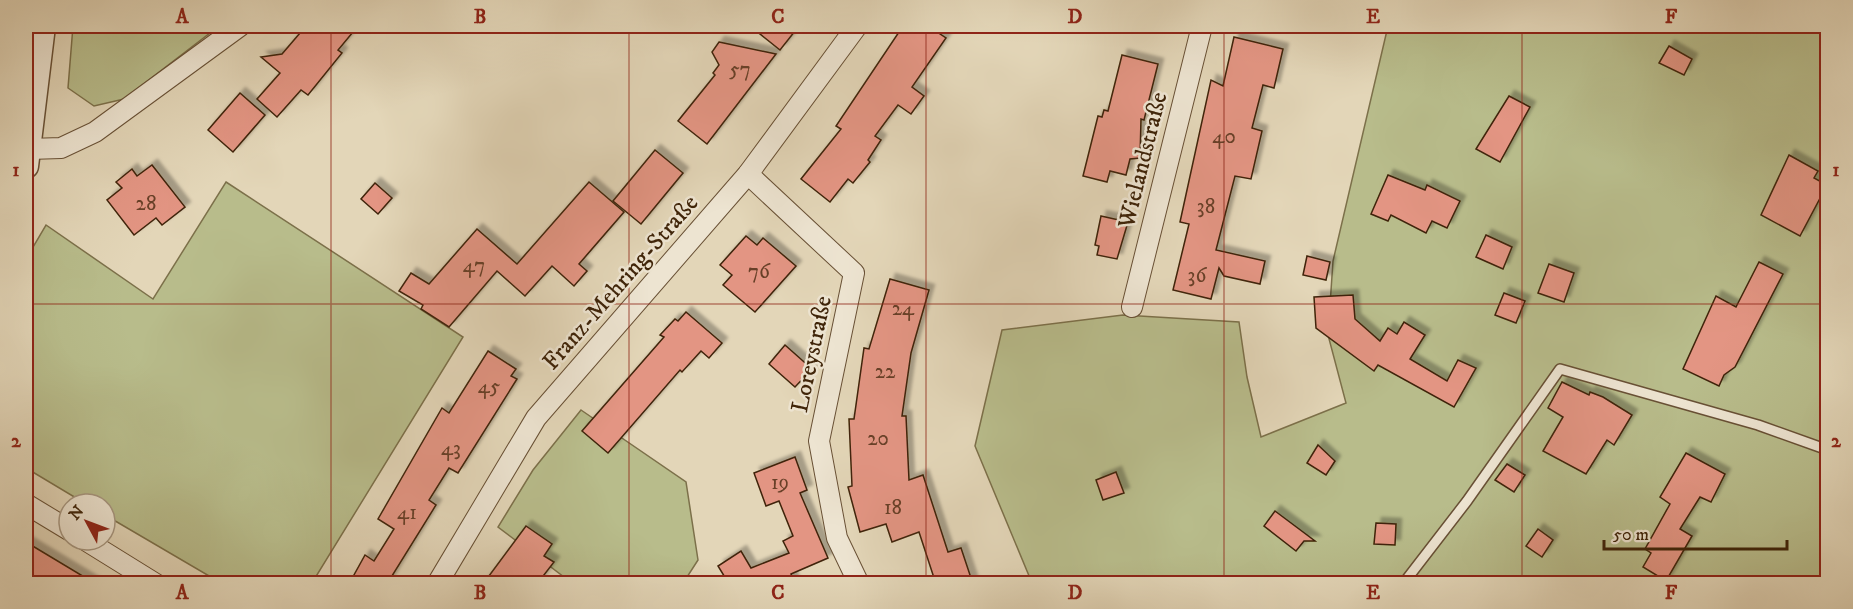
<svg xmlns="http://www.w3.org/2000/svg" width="1853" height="609" viewBox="0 0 1853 609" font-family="'IM FELL DW Pica',serif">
	<defs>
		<filter id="shadow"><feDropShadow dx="5.5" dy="-5.5" stdDeviation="1.5" flood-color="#0004"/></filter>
	</defs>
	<rect width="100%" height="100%" fill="#e3d6b8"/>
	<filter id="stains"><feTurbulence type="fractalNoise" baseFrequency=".00333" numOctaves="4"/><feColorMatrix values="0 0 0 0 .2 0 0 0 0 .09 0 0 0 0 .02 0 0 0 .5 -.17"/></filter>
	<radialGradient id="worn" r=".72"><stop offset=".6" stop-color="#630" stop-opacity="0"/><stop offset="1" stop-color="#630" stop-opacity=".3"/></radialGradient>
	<g fill="#b8bc8b" stroke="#7c704a" stroke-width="1.5">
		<polygon points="73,26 219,26 124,99 94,106 68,88"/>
		<polygon points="1388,26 1827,26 1827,583 1032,583 975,446 1002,330 1123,315 1239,322 1247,377 1261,437 1346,403 1328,335 1333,261"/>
		<polygon points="226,182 463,337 312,583 221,583 105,515 105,504 86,504 26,468 26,259 46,225 153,299"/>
		<polygon points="581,410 686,482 698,560 687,577 695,583 572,583 498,527 533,470"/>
	</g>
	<g fill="#e39583" stroke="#3f2409" stroke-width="1.5" filter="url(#shadow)">
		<polygon points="306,26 358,26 338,50 342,53 308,95 301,90 277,117 257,99 280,73 261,57 282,54"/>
		<polygon points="750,26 799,26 780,50"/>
		<polygon points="903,26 928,26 946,38 912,87 924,96 911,114 898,105 875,136 881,140 868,160 870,162 853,183 848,179 830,202 801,179 841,129 836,126"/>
		<polygon points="1234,37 1283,49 1274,88 1263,85 1252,128 1262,131 1251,179 1235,176 1216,250 1265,261 1260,284 1224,276 1219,268 1211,299 1173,290 1189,224 1180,222 1211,80 1223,86"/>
		<polygon points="719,42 776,54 707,144 678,121 715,75 713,73 719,65 712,52"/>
		<polygon points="1669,46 1692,59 1684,75 1659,63"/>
		<polygon points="1122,55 1158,64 1144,120 1141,119 1140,158 1130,159 1126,175 1110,171 1107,182 1083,176 1098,116 1102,117 1104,110 1108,111"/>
		<polygon points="240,93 265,115 233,152 208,130"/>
		<polygon points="1509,96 1530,107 1500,162 1476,149"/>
		<polygon points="655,150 683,173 641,224 613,201"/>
		<polygon points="1789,155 1818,171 1814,178 1827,185 1800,236 1761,215"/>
		<polygon points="152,165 185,207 162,225 156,218 134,235 107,200 122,188 116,182 132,169 137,176"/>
		<polygon points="1388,175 1425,190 1427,185 1460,201 1447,228 1432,221 1426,233 1391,215 1388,221 1371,214"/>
		<polygon points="589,182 624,212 579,264 587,271 574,286 552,266 525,296 497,271 449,327 421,309 423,305 399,291 411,273 429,284 477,229 517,264"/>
		<polygon points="375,183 392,198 378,214 361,199"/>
		<polygon points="1101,216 1128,222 1117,259 1097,255 1099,246 1095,245"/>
		<polygon points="1486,235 1512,247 1503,269 1476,257"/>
		<polygon points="746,236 757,245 763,238 796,266 755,312 723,285 732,275 720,265"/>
		<polygon points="1307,256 1330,262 1326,280 1303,275"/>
		<polygon points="1759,262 1783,274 1735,367 1724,375 1719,386 1683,369 1716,296 1736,307"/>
		<polygon points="1549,264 1574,273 1564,302 1538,293"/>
		<polygon points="890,279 929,290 911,353 902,416 906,416 909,480 923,475 948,552 961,548 973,584 936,584 919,532 892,542 886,524 860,532 848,487 852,486 849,419 854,419 864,348 869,349"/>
		<polygon points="1504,293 1525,301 1516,323 1495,315"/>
		<polygon points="1353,295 1355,319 1380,341 1388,328 1397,334 1404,322 1425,335 1410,359 1447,381 1458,360 1476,368 1454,407 1378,365 1374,371 1316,328 1314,297"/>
		<polygon points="686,312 722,343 709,358 701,351 682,372 680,370 608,453 582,431 664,337 660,335 675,319 678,321"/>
		<polygon points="785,345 812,369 795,387 769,364"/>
		<polygon points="488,351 516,369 511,376 517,379 458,473 449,468 429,500 436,505 387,584 349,584 365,555 374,561 394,529 378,519 442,408 449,413"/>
		<polygon points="1562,382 1589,395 1590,392 1603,397 1632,415 1614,445 1607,440 1586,474 1543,451 1563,417 1548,408"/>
		<polygon points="1318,445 1335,461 1326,475 1307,463"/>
		<polygon points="1686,453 1725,474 1711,502 1700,497 1680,529 1692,536 1666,581 1643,567 1651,553 1645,549 1670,504 1660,497"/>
		<polygon points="795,457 807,490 800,493 828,558 791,574 794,584 716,584 726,579 718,566 741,551 751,568 789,553 783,541 793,536 779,501 766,506 754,473"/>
		<polygon points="1507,464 1525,475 1514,492 1495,480"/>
		<polygon points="1116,472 1124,493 1103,500 1096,480"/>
		<polygon points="1275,511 1315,541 1304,541 1296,551 1264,526"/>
		<polygon points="1376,523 1396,524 1395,545 1374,544"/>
		<polygon points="526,526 552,544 544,556 554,562 537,584 483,584"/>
		<polygon points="1538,529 1553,540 1542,557 1526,546"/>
		<polygon points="26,542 96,584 26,584"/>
	</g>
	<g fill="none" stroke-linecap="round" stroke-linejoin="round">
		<defs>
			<polyline id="service" points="1403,584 1467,501 1560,369 1758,425 1828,450"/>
			<g id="minor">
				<polyline points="29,149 61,148 95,132 240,26"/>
				<polyline points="748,174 854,273 819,441 837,538 859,584"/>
				<polyline points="1132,307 1202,26"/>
				<polyline points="26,504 69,530"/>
				<polyline points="85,540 156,584"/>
				<polyline points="437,584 536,418 748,174 857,26"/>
			</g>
			<polyline id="tertiary" points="26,166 43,26"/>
		</defs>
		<use href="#service" stroke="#685035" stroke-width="12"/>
		<use href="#minor" stroke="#685035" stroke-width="22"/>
		<use href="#tertiary" stroke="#685035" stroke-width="27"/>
		<use href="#service" stroke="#ede4d1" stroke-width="9"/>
		<use href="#minor" stroke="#ede4d1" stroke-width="20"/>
		<use href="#tertiary" stroke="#ede4d1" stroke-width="24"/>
	</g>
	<path fill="none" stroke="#8f2418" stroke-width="1.5" stroke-opacity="0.55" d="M331,26V584M629,26V584M926,26V584M1224,26V584M1522,26V584M26,304H1828"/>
	<g text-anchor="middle" stroke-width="5" stroke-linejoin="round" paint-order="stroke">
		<g font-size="21" fill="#684028">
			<text x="740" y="76">57</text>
			<text x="1224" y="143">40</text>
			<text x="146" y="210">28</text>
			<text x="1206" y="213">38</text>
			<text x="474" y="272">47</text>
			<text x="759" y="278">76</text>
			<text x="1197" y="282">36</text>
			<text x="903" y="315">24</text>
			<text x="885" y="378">22</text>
			<text x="489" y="393">45</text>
			<text x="878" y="445">20</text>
			<text x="451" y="455">43</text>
			<text x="780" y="489">19</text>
			<text x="893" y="514">18</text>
			<text x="407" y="519">41</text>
		</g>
		<g font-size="24" fill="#3f2409" stroke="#ede4d1">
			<text transform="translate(1142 160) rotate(-76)" y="8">Wielandstraße</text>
			<text transform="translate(620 282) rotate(-49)" y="8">Franz-Mehring-Straße</text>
			<text transform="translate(811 354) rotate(-78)" y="8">Loreystraße</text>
		</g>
	</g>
	<rect width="1853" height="609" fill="none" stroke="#e3d6b8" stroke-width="66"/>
	<g transform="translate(87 522) rotate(311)"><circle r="28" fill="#ede4d1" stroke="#a79781" stroke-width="1.5"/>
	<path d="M0-4.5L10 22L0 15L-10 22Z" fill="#8f2418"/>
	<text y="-9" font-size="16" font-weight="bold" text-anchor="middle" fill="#3f2409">N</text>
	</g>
	<path d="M1604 540v9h183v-9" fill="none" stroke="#3f2409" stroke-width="3"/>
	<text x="1613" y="540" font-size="18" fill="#3f2409" stroke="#ede4d1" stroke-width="4.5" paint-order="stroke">50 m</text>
	<rect x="33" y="33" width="1787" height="543" fill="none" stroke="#8f2418" stroke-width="2"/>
	<g font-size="20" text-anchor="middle" font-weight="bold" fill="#8f2418">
		<text x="182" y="23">A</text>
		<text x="480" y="23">B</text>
		<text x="778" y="23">C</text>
		<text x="1075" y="23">D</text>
		<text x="1373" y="23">E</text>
		<text x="1671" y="23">F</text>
		<text x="16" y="176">1</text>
		<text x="1836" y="176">1</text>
		<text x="16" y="447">2</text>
		<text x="1836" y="447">2</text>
		<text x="182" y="599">A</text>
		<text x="480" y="599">B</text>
		<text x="778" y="599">C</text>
		<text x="1075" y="599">D</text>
		<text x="1373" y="599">E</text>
		<text x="1671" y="599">F</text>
	</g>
	<rect width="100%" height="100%" filter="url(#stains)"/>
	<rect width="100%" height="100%" fill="url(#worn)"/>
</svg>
